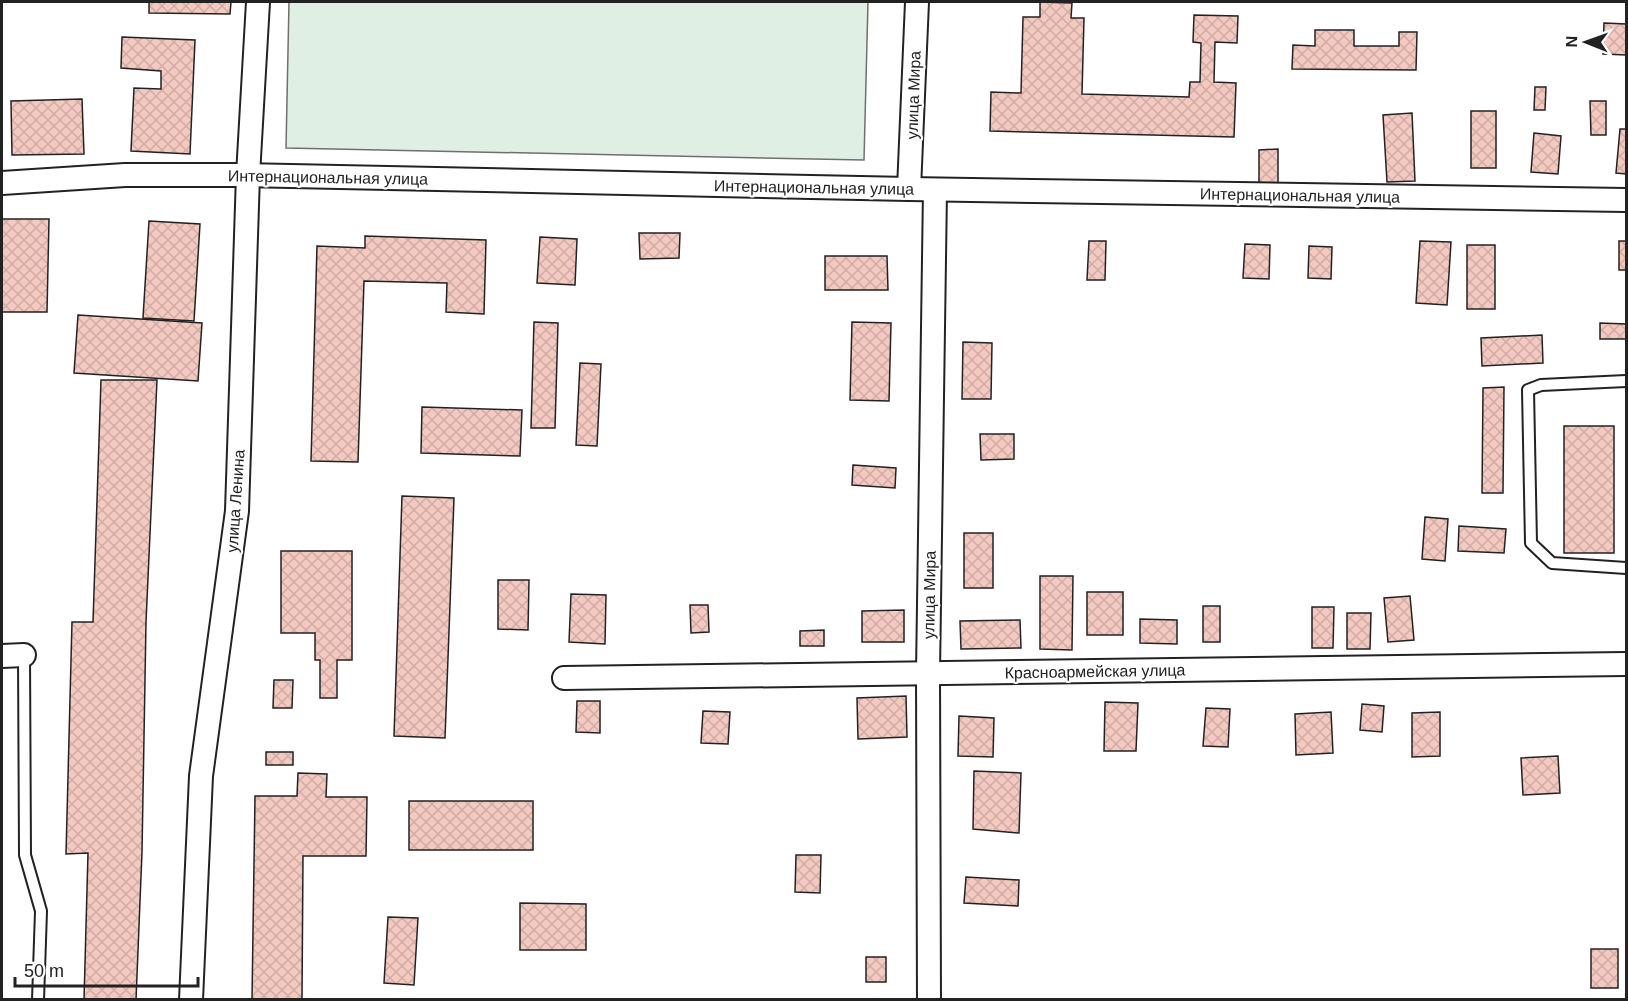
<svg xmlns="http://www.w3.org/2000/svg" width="1628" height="1001" viewBox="0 0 1628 1001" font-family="Arial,sans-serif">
	<defs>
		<pattern id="building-cross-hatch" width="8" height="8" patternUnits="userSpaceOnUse" patternTransform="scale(1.5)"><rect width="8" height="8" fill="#f3c9c0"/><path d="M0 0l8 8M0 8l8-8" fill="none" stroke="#d0aca5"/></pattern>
	</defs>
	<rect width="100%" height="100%" fill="#fff"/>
	<polygon fill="#e0efe3" stroke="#6f6f6f" stroke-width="1.5" points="289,2 868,2 864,160 286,148"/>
	<g fill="url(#building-cross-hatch)" stroke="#222" stroke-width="1.5">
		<polygon points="149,2 231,2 230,14 149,13"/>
		<polygon points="1040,2 1072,3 1071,18 1084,18 1082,94 1189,97 1190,82 1200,82 1201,43 1193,42 1194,15 1238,16 1237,43 1215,42 1214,82 1236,83 1234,137 990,131 991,92 1021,93 1023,17 1040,17"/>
		<polygon points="1604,23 1626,24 1626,55 1603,54"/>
		<polygon points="1315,30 1354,30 1354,46 1399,46 1399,32 1417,32 1416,70 1292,69 1293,45 1315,46"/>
		<polygon points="122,37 195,40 190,154 131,151 134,88 161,89 161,71 121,68"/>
		<polygon points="1535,87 1546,87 1545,110 1534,110"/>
		<polygon points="82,99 84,154 12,155 11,101"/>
		<polygon points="1590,101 1606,101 1606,135 1591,135"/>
		<rect x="1471" y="111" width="25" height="57"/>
		<polygon points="1412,113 1415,181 1387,182 1383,115"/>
		<polygon points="1620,129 1626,129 1626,174 1616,173"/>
		<polygon points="1534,133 1561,136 1558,174 1531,172"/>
		<polygon points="1278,149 1278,183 1259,183 1259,150"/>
		<polygon points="2,219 49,219 47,312 2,312"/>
		<polygon points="149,221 200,224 194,321 143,318"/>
		<polygon points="639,233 680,233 679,258 640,259"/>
		<polygon points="365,236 486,240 484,314 446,312 447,283 364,281 358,462 311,461 317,246 365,248"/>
		<polygon points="540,237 577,239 575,285 537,283"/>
		<polygon points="1089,241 1106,241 1105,280 1087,280"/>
		<polygon points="1420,241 1451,242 1447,305 1416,303"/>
		<rect x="1619" y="241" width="7" height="29"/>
		<polygon points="1245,244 1270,245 1269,279 1243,278"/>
		<rect x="1467" y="245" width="28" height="64"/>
		<polygon points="1309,246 1332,247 1331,279 1308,278"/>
		<polygon points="825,256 887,256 888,290 825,290"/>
		<polygon points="78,315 202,323 198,381 74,373"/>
		<polygon points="534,322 558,323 555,428 531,428"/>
		<polygon points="852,322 891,323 889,401 850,400"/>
		<polygon points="1600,323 1626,324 1626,339 1600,339"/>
		<polygon points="1542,335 1543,363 1482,366 1481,338"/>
		<polygon points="963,342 992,343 991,399 962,399"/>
		<polygon points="580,363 601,364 597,446 576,445"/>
		<polygon points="101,380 157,380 146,622 142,852 136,1000 84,1000 88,853 66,854 72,622 93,622"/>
		<polygon points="1504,387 1503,493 1482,493 1483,388"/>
		<polygon points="422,407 522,410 520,456 421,453"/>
		<rect x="1564" y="426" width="50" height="127"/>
		<polygon points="980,434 1014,434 1014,459 981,460"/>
		<polygon points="853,465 896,468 895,488 852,485"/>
		<polygon points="402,496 454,498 445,738 394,736"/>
		<polygon points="1425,517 1448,519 1445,561 1422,559"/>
		<polygon points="1459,526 1506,529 1504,553 1458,551"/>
		<rect x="964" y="533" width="29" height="55"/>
		<polygon points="281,551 352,551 352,660 337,660 337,698 320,698 320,660 315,660 315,633 281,633"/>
		<polygon points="1040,576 1073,576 1072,650 1040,649"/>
		<polygon points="498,580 529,580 528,630 498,629"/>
		<rect x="1087" y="592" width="36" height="43"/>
		<polygon points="571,594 606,595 605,644 569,642"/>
		<polygon points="1410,596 1414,640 1388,642 1384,598"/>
		<polygon points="690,605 708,605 709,632 691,633"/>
		<rect x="1203" y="606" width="17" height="36"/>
		<polygon points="1312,607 1334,607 1333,648 1312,648"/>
		<polygon points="904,610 904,642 862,642 862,611"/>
		<polygon points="1347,613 1371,613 1370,649 1347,649"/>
		<polygon points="1140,619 1177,620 1177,644 1140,643"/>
		<polygon points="1020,620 1021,648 961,649 960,621"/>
		<polygon points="824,630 824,646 800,646 800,631"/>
		<polygon points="274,680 293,680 292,708 273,708"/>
		<polygon points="906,696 907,737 858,739 857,698"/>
		<polygon points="577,701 600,701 600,733 576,732"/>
		<polygon points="1105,702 1138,703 1136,751 1104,751"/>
		<polygon points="1362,704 1384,706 1382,732 1360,730"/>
		<polygon points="1206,708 1230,709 1228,747 1203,746"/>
		<polygon points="703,711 730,712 728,744 701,743"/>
		<polygon points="1331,712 1333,753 1296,755 1295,714"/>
		<polygon points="1440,712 1440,756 1412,757 1412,713"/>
		<polygon points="959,716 994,718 993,757 958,756"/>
		<rect x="266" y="752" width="27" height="13"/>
		<polygon points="1558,756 1560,793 1523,795 1521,758"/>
		<polygon points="974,771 1021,773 1019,833 973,829"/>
		<polygon points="298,773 327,774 326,797 367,797 366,856 303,856 302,1000 252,1000 255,796 297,796"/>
		<rect x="409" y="801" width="124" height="49"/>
		<polygon points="796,855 821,855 820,893 795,892"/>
		<polygon points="966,877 1019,880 1018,906 964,903"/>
		<polygon points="520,903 586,904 586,950 520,950"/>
		<polygon points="388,917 418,918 414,985 384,983"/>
		<rect x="1591" y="949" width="27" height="39"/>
		<rect x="866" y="957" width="20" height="25"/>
	</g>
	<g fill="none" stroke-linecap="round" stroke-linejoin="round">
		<defs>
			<g id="service">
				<polyline points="1626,381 1541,385 1528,390 1531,543 1552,563 1626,568"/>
				<polyline points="24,655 25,855 41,911 38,1000"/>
			</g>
			<g id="minor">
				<polyline points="2,183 125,175 248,175 909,189 1626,200"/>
				<polyline points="909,189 917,2"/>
				<polyline points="2,656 24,655"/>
				<polyline points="564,678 1626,664"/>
				<polyline points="191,1000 201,776 237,511 248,175 258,2"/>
				<polyline points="929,1000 928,673 935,190"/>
			</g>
		</defs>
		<use href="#service" stroke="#222" stroke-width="14"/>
		<use href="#minor" stroke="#222" stroke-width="26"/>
		<use href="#service" stroke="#fff" stroke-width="10"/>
		<use href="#minor" stroke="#fff" stroke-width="22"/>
	</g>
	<g text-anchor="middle" stroke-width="4.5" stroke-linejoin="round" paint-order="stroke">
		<g font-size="16" fill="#222" stroke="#fff">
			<text transform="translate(913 95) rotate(-88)" y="6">улица Мира</text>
			<text transform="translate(328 177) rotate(1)" y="6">Интернациональная улица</text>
			<text transform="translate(814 187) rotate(1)" y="6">Интернациональная улица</text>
			<text transform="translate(1300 195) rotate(1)" y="6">Интернациональная улица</text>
			<text transform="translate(235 501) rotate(-86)" y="6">улица Ленина</text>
			<text transform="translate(929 595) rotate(-89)" y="6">улица Мира</text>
			<text transform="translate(1095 671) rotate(-1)" y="6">Красноармейская улица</text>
		</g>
	</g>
	<rect width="1628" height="1001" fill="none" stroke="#222222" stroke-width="6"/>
	<g transform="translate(1586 42) rotate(271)" stroke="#ffffff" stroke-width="4.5" paint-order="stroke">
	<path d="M0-4.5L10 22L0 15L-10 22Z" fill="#222222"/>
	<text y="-9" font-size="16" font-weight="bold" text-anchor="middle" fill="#222222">N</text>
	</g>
	<path d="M15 977v9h183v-9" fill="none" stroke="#222222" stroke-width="3"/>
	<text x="24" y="977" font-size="18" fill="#222222" stroke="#ffffff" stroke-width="4.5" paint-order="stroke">50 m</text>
</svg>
